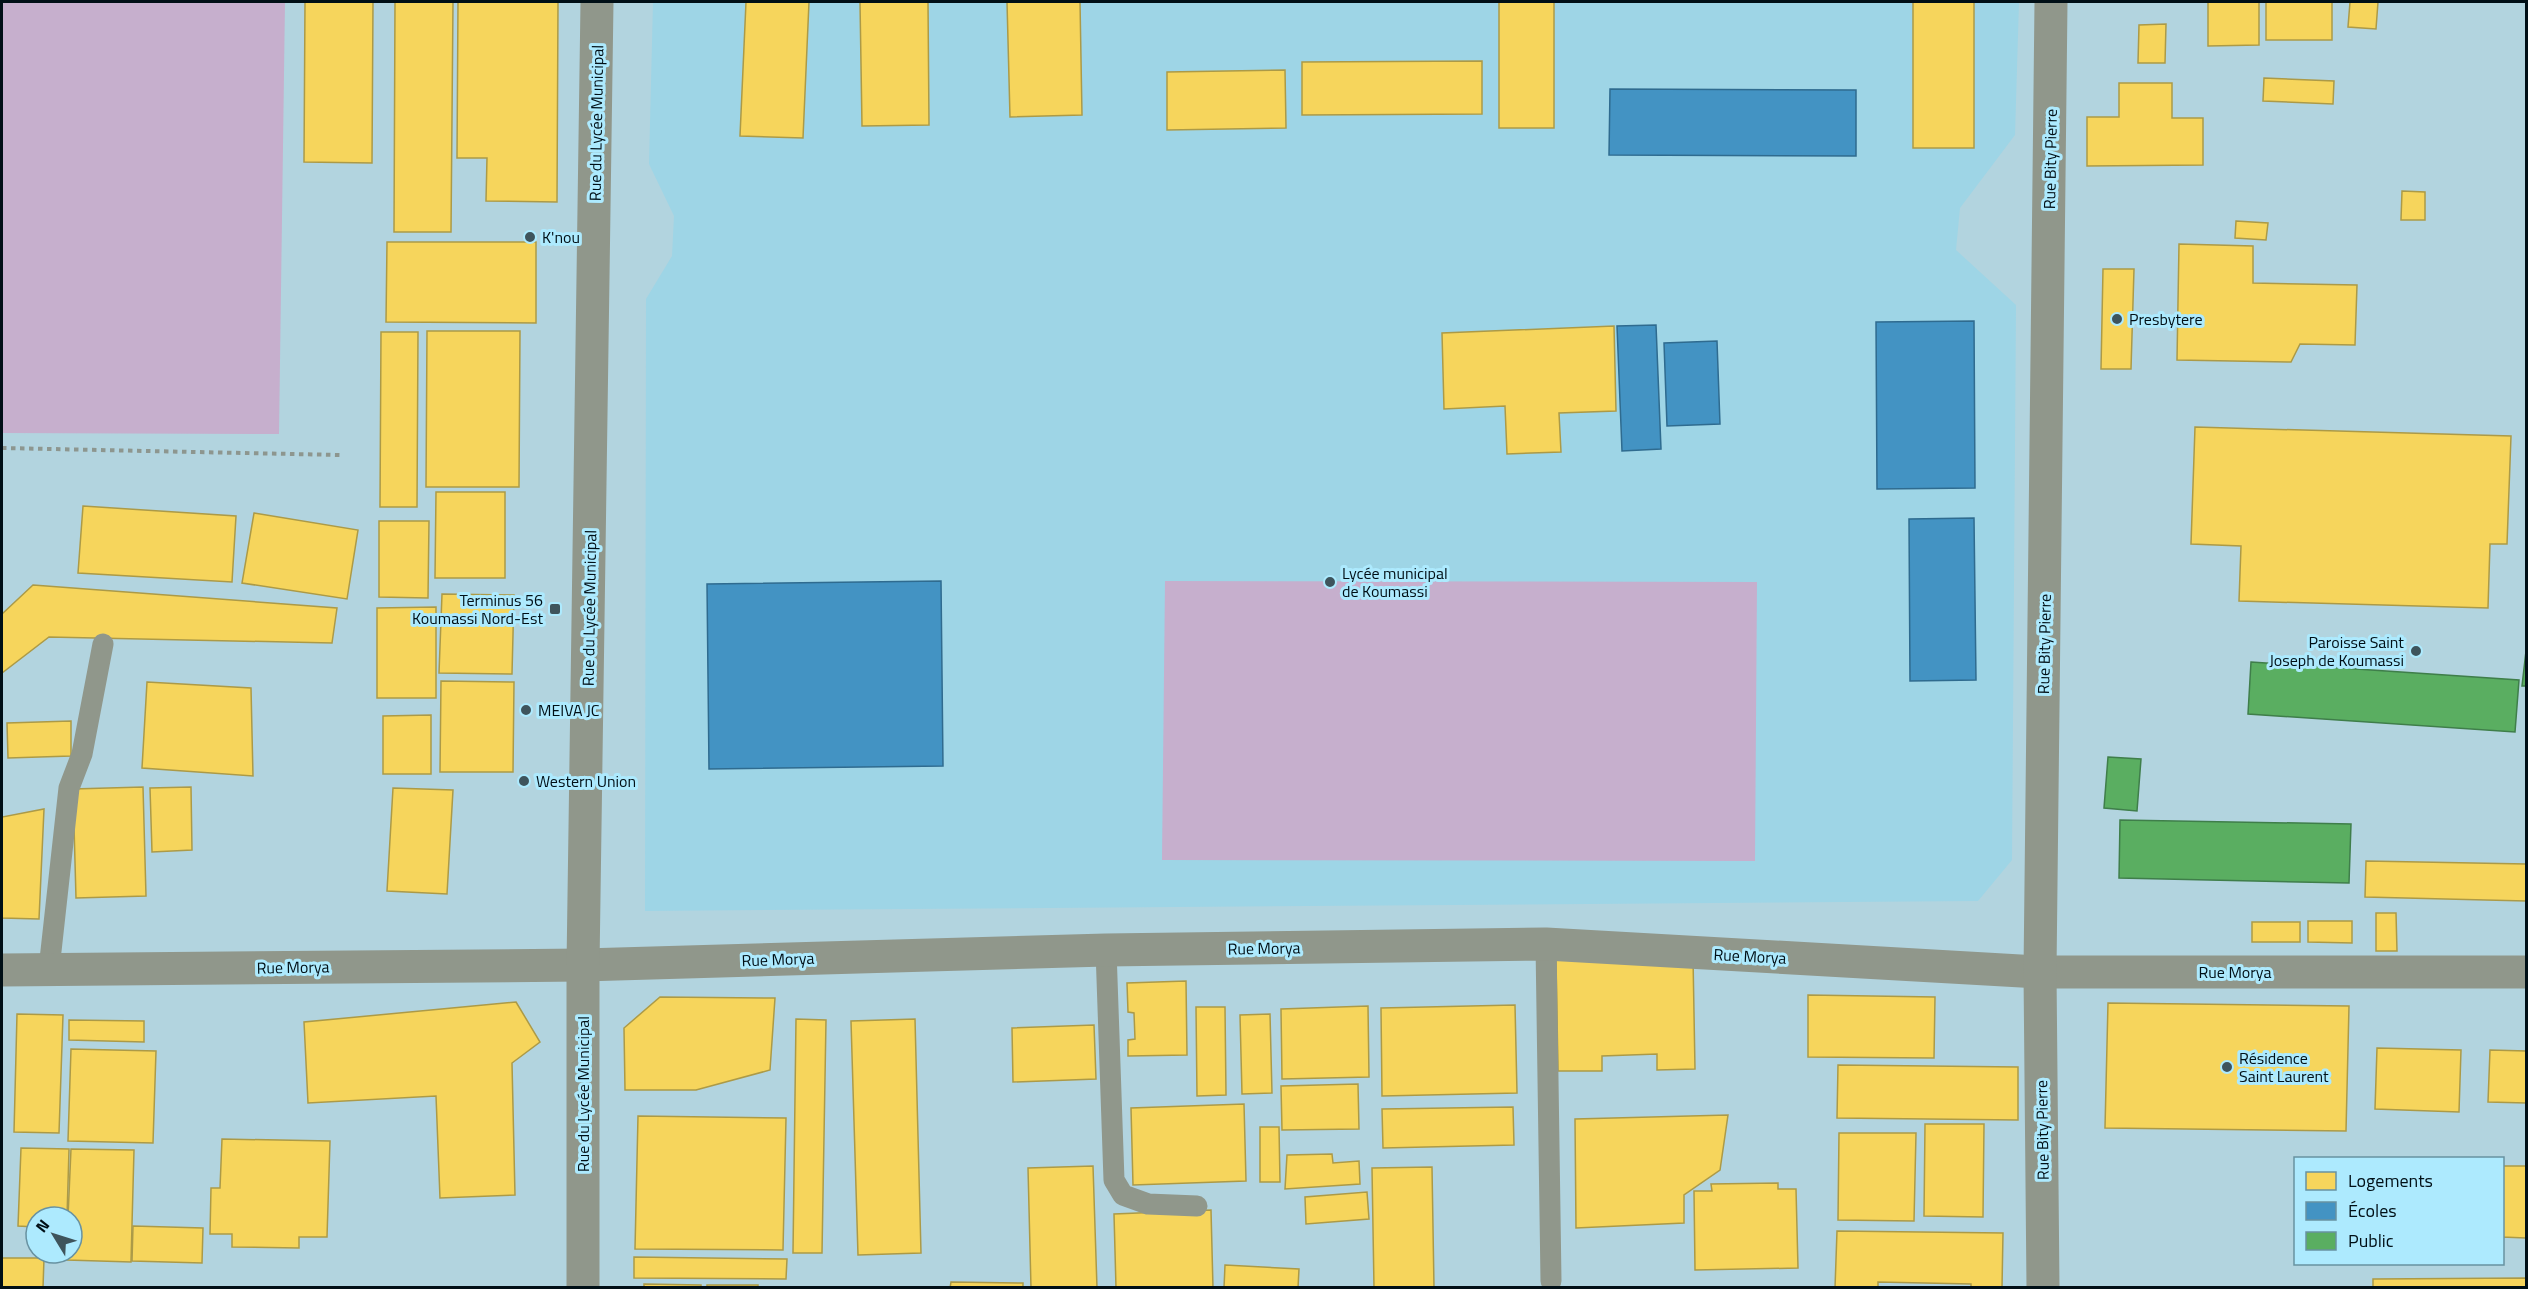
<svg xmlns="http://www.w3.org/2000/svg" width="2528" height="1289" viewBox="0 0 2528 1289" font-family="'Titillium Web',sans-serif">
	<rect width="100%" height="100%" fill="#b2d4df"/>
	<polygon fill="#9ed5e6" points="653,2 2019,2 2015,135 1960,208 1956,250 2016,305 2012,860 1978,901 645,911 646,299 672,256 674,216 649,164"/>
	<g fill="#c6afcd">
		<polygon points="2,2 285,2 279,434 2,433"/>
		<polygon points="1165,581 1757,582 1755,861 1162,860"/>
	</g>
	<g fill="#f6d55c" stroke="#ac9a47" stroke-width="1.5">
		<polygon points="305,2 373,2 372,163 304,162"/>
		<polygon points="395,2 453,2 451,232 394,232"/>
		<polygon points="458,2 558,2 557,202 486,201 487,158 457,158"/>
		<polygon points="746,2 809,2 803,138 740,136"/>
		<polygon points="860,2 928,2 929,125 862,126"/>
		<polygon points="1007,2 1080,2 1082,115 1010,117"/>
		<rect x="1499" y="2" width="55" height="126"/>
		<rect x="1913" y="2" width="61" height="146"/>
		<polygon points="2208,2 2259,2 2259,45 2208,46"/>
		<rect x="2266" y="2" width="66" height="38"/>
		<polygon points="2350,2 2378,2 2376,29 2348,27"/>
		<polygon points="2166,24 2165,63 2138,63 2139,25"/>
		<polygon points="1482,61 1482,114 1302,115 1302,62"/>
		<polygon points="1285,70 1286,128 1167,130 1167,72"/>
		<polygon points="2264,78 2334,81 2333,104 2263,101"/>
		<polygon points="2119,83 2172,83 2172,118 2203,118 2203,165 2087,166 2087,117 2119,117"/>
		<polygon points="2402,191 2425,192 2425,220 2401,220"/>
		<polygon points="2236,221 2268,223 2266,240 2235,238"/>
		<polygon points="387,242 536,242 536,323 386,322"/>
		<polygon points="2179,244 2253,246 2253,283 2357,285 2355,345 2300,344 2291,362 2177,360"/>
		<polygon points="2103,269 2134,269 2131,369 2101,369"/>
		<polygon points="1614,326 1616,411 1559,413 1561,452 1507,454 1505,406 1444,409 1442,333"/>
		<polygon points="427,331 520,331 519,487 426,487"/>
		<polygon points="381,332 418,332 417,507 380,507"/>
		<polygon points="2195,427 2511,436 2507,544 2490,544 2488,608 2239,601 2241,546 2191,544"/>
		<polygon points="436,492 505,492 505,578 435,578"/>
		<polygon points="83,506 236,516 232,582 78,573"/>
		<polygon points="254,513 358,530 347,599 242,583"/>
		<polygon points="379,521 429,521 428,598 379,597"/>
		<polygon points="33,585 337,608 332,643 49,637 2,673 2,614"/>
		<polygon points="442,594 514,595 512,674 439,673"/>
		<polygon points="436,607 436,698 377,698 377,608"/>
		<polygon points="441,681 514,682 513,772 440,772"/>
		<polygon points="147,682 251,688 253,776 142,768"/>
		<polygon points="431,715 431,774 383,774 383,716"/>
		<polygon points="71,721 71,756 8,758 7,723"/>
		<polygon points="143,787 146,896 76,898 73,789"/>
		<polygon points="191,787 192,850 152,852 150,788"/>
		<polygon points="393,788 453,790 447,894 387,891"/>
		<polygon points="44,809 39,919 2,918 2,817"/>
		<polygon points="2366,861 2526,864 2526,901 2365,897"/>
		<polygon points="2376,913 2396,913 2397,951 2376,951"/>
		<polygon points="2308,921 2352,921 2352,943 2308,942"/>
		<rect x="2252" y="922" width="48" height="20"/>
		<polygon points="1693,957 1695,1069 1657,1070 1657,1054 1602,1056 1602,1071 1558,1071 1556,960"/>
		<polygon points="1186,981 1187,1055 1128,1056 1128,1040 1135,1039 1134,1013 1128,1012 1127,983"/>
		<polygon points="1808,995 1935,997 1934,1058 1808,1057"/>
		<polygon points="660,997 775,998 770,1070 696,1090 625,1090 624,1028"/>
		<polygon points="516,1002 540,1042 512,1063 515,1195 440,1198 436,1096 308,1103 304,1022"/>
		<polygon points="2108,1003 2349,1006 2346,1131 2105,1128"/>
		<polygon points="1515,1005 1517,1093 1382,1096 1381,1008"/>
		<polygon points="1368,1006 1369,1077 1282,1079 1281,1009"/>
		<polygon points="1196,1007 1225,1007 1226,1095 1197,1096"/>
		<polygon points="17,1014 63,1015 59,1133 14,1132"/>
		<polygon points="1270,1014 1272,1093 1242,1094 1240,1015"/>
		<polygon points="796,1019 826,1020 822,1253 793,1253"/>
		<polygon points="915,1019 921,1253 858,1255 851,1021"/>
		<polygon points="69,1020 144,1021 144,1042 69,1040"/>
		<polygon points="1094,1025 1096,1079 1013,1082 1012,1028"/>
		<polygon points="2377,1048 2461,1050 2459,1112 2375,1109"/>
		<polygon points="71,1049 156,1051 153,1143 68,1141"/>
		<polygon points="2490,1050 2526,1051 2526,1103 2488,1102"/>
		<polygon points="1838,1065 2018,1067 2018,1120 1837,1118"/>
		<polygon points="1358,1084 1359,1129 1282,1130 1281,1086"/>
		<polygon points="1244,1104 1246,1181 1133,1185 1131,1108"/>
		<polygon points="1513,1107 1514,1145 1383,1148 1382,1109"/>
		<polygon points="1728,1115 1720,1170 1684,1195 1684,1223 1576,1228 1575,1119"/>
		<polygon points="638,1116 786,1118 783,1250 635,1249"/>
		<polygon points="1925,1124 1984,1124 1983,1217 1924,1216"/>
		<polygon points="1260,1127 1279,1127 1280,1182 1260,1182"/>
		<polygon points="1839,1133 1916,1133 1914,1221 1838,1220"/>
		<polygon points="222,1139 330,1141 327,1237 299,1237 299,1248 232,1247 232,1234 210,1234 211,1188 220,1188"/>
		<polygon points="21,1148 69,1149 67,1217 36,1217 36,1227 18,1226"/>
		<polygon points="71,1149 134,1150 131,1262 67,1260 67,1253 72,1253 72,1217 68,1217"/>
		<polygon points="1332,1154 1333,1163 1359,1161 1360,1184 1285,1189 1287,1155"/>
		<polygon points="1093,1166 1097,1288 1031,1288 1028,1168"/>
		<polygon points="2502,1166 2526,1166 2526,1238 2502,1237"/>
		<polygon points="1432,1167 1434,1288 1374,1288 1372,1168"/>
		<polygon points="1778,1183 1778,1189 1796,1189 1798,1268 1695,1270 1694,1191 1712,1191 1711,1184"/>
		<polygon points="1367,1192 1369,1219 1306,1224 1305,1197"/>
		<polygon points="1211,1210 1213,1288 1116,1288 1114,1214"/>
		<polygon points="133,1226 203,1228 202,1263 132,1261"/>
		<polygon points="1837,1231 2003,1233 2002,1288 1971,1288 1971,1284 1878,1282 1878,1288 1835,1288"/>
		<polygon points="634,1257 787,1259 786,1279 634,1278"/>
		<polygon points="2,1258 44,1258 43,1288 2,1288"/>
		<polygon points="1225,1265 1299,1269 1298,1288 1224,1288"/>
		<polygon points="2526,1278 2526,1288 2373,1288 2373,1279"/>
		<polygon points="951,1282 1023,1283 1023,1288 950,1288"/>
		<polygon points="644,1284 701,1285 701,1288 644,1288"/>
		<rect x="707" y="1285" width="51" height="3"/>
	</g>
	<g fill="#4393c3" stroke="#2f6b8f" stroke-width="1.5">
		<polygon points="1610,89 1856,90 1856,156 1609,155"/>
		<polygon points="1974,321 1975,488 1877,489 1876,322"/>
		<polygon points="1656,325 1661,449 1622,451 1617,326"/>
		<polygon points="1717,341 1720,424 1667,426 1664,343"/>
		<polygon points="1974,518 1976,680 1910,681 1909,519"/>
		<polygon points="941,581 943,766 709,769 707,584"/>
	</g>
	<g fill="#5aae61" stroke="#3f7e4a" stroke-width="1.5">
		<polygon points="2526,651 2526,686 2522,686"/>
		<polygon points="2251,662 2519,680 2515,732 2248,714"/>
		<polygon points="2108,757 2141,759 2137,811 2104,808"/>
		<polygon points="2120,820 2351,824 2349,883 2119,878"/>
	</g>
	<g fill="none" stroke-linecap="round" stroke-linejoin="round">
		<polyline stroke="#8d968f" stroke-width="4" stroke-dasharray="4.5 4.5" stroke-linecap="butt" points="2,448 340,455"/>
		<g stroke="#90978b" stroke-width="21">
			<polyline points="1546,944 1551,1281"/>
			<polyline points="1106,950 1114,1180 1123,1195 1148,1204 1197,1206"/>
			<polyline points="49,969 69,788 82,754 103,644"/>
		</g>
		<g stroke="#90978b" stroke-width="33">
			<polyline points="2,970 583,965 1106,950 1546,944 2040,972 2526,972"/>
			<polyline points="583,1288 583,965 597,2"/>
			<polyline points="2043,1288 2040,972 2051,2"/>
		</g>
	</g>
	<g fill="#3e545c" stroke="#adeafe" stroke-width="2">
		<circle cx="530" cy="237" r="6"/>
		<circle cx="2117" cy="319" r="6"/>
		<circle cx="1330" cy="582" r="6"/>
		<rect x="549" y="603" width="12" height="12" rx="3"/>
		<circle cx="2416" cy="651" r="6"/>
		<circle cx="526" cy="710" r="6"/>
		<circle cx="524" cy="781" r="6"/>
		<circle cx="2227" cy="1067" r="6"/>
	</g>
	<g text-anchor="middle" stroke-width="6" stroke-linejoin="round" paint-order="stroke">
		<g font-size="16" fill="#000f16" stroke="#adeafe">
			<text transform="translate(596 123) rotate(-89)" y="6">Rue du Lycée Municipal</text>
			<text transform="translate(2050 159) rotate(-89)" y="6">Rue Bity Pierre</text>
			<text transform="translate(589 608) rotate(-89)" y="6">Rue du Lycée Municipal</text>
			<text transform="translate(2044 644) rotate(-89)" y="6">Rue Bity Pierre</text>
			<text transform="translate(1264 948) rotate(-1)" y="6">Rue Morya</text>
			<text transform="translate(1750 956) rotate(3)" y="6">Rue Morya</text>
			<text transform="translate(778 959) rotate(-2)" y="6">Rue Morya</text>
			<text transform="translate(293 967) rotate(-1)" y="6">Rue Morya</text>
			<text x="2235" y="978">Rue Morya</text>
			<text transform="translate(583 1094) rotate(-90)" y="6">Rue du Lycée Municipal</text>
			<text transform="translate(2042 1130) rotate(-91)" y="6">Rue Bity Pierre</text>
		</g>
		<g font-size="16" fill="#000f16" stroke="#adeafe" text-anchor="start">
			<text x="542" y="243">K'nou</text>
			<text x="2129" y="325">Presbytere</text>
			<text x="1342" y="579">Lycée municipal<tspan x="1342" dy="18">de Koumassi</tspan></text>
			<text x="543" y="606" text-anchor="end">Terminus 56<tspan x="543" dy="18">Koumassi Nord-Est</tspan></text>
			<text x="2404" y="648" text-anchor="end">Paroisse Saint<tspan x="2404" dy="18">Joseph de Koumassi</tspan></text>
			<text x="538" y="716">MEIVA JC</text>
			<text x="536" y="787">Western Union</text>
			<text x="2239" y="1064">Résidence<tspan x="2239" dy="18">Saint Laurent</tspan></text>
		</g>
	</g>
	<rect width="2528" height="1289" fill="none" stroke="#000f16" stroke-width="6"/>
	<rect x="2294" y="1157" width="210" height="108" fill="#adeafe" stroke="#6892a1" stroke-width="1.5"/>
	<rect x="2306" y="1172" width="30" height="18" fill="#f6d55c" stroke="#6892a1" stroke-width="1.5"/>
	<text x="2348" y="1187" font-size="18" fill="#000f16">Logements</text>
	<rect x="2306" y="1202" width="30" height="18" fill="#4393c3" stroke="#6892a1" stroke-width="1.5"/>
	<text x="2348" y="1217" font-size="18" fill="#000f16">Écoles</text>
	<rect x="2306" y="1232" width="30" height="18" fill="#5aae61" stroke="#6892a1" stroke-width="1.5"/>
	<text x="2348" y="1247" font-size="18" fill="#000f16">Public</text>
	<g transform="translate(54 1235) rotate(308)"><circle r="28" fill="#adeafe" stroke="#6892a1" stroke-width="1.5"/>
	<path d="M0-4.5L10 22L0 15L-10 22Z" fill="#3e545c"/>
	<text y="-9" font-size="16" font-weight="bold" text-anchor="middle" fill="#000f16">N</text>
	</g>
</svg>
